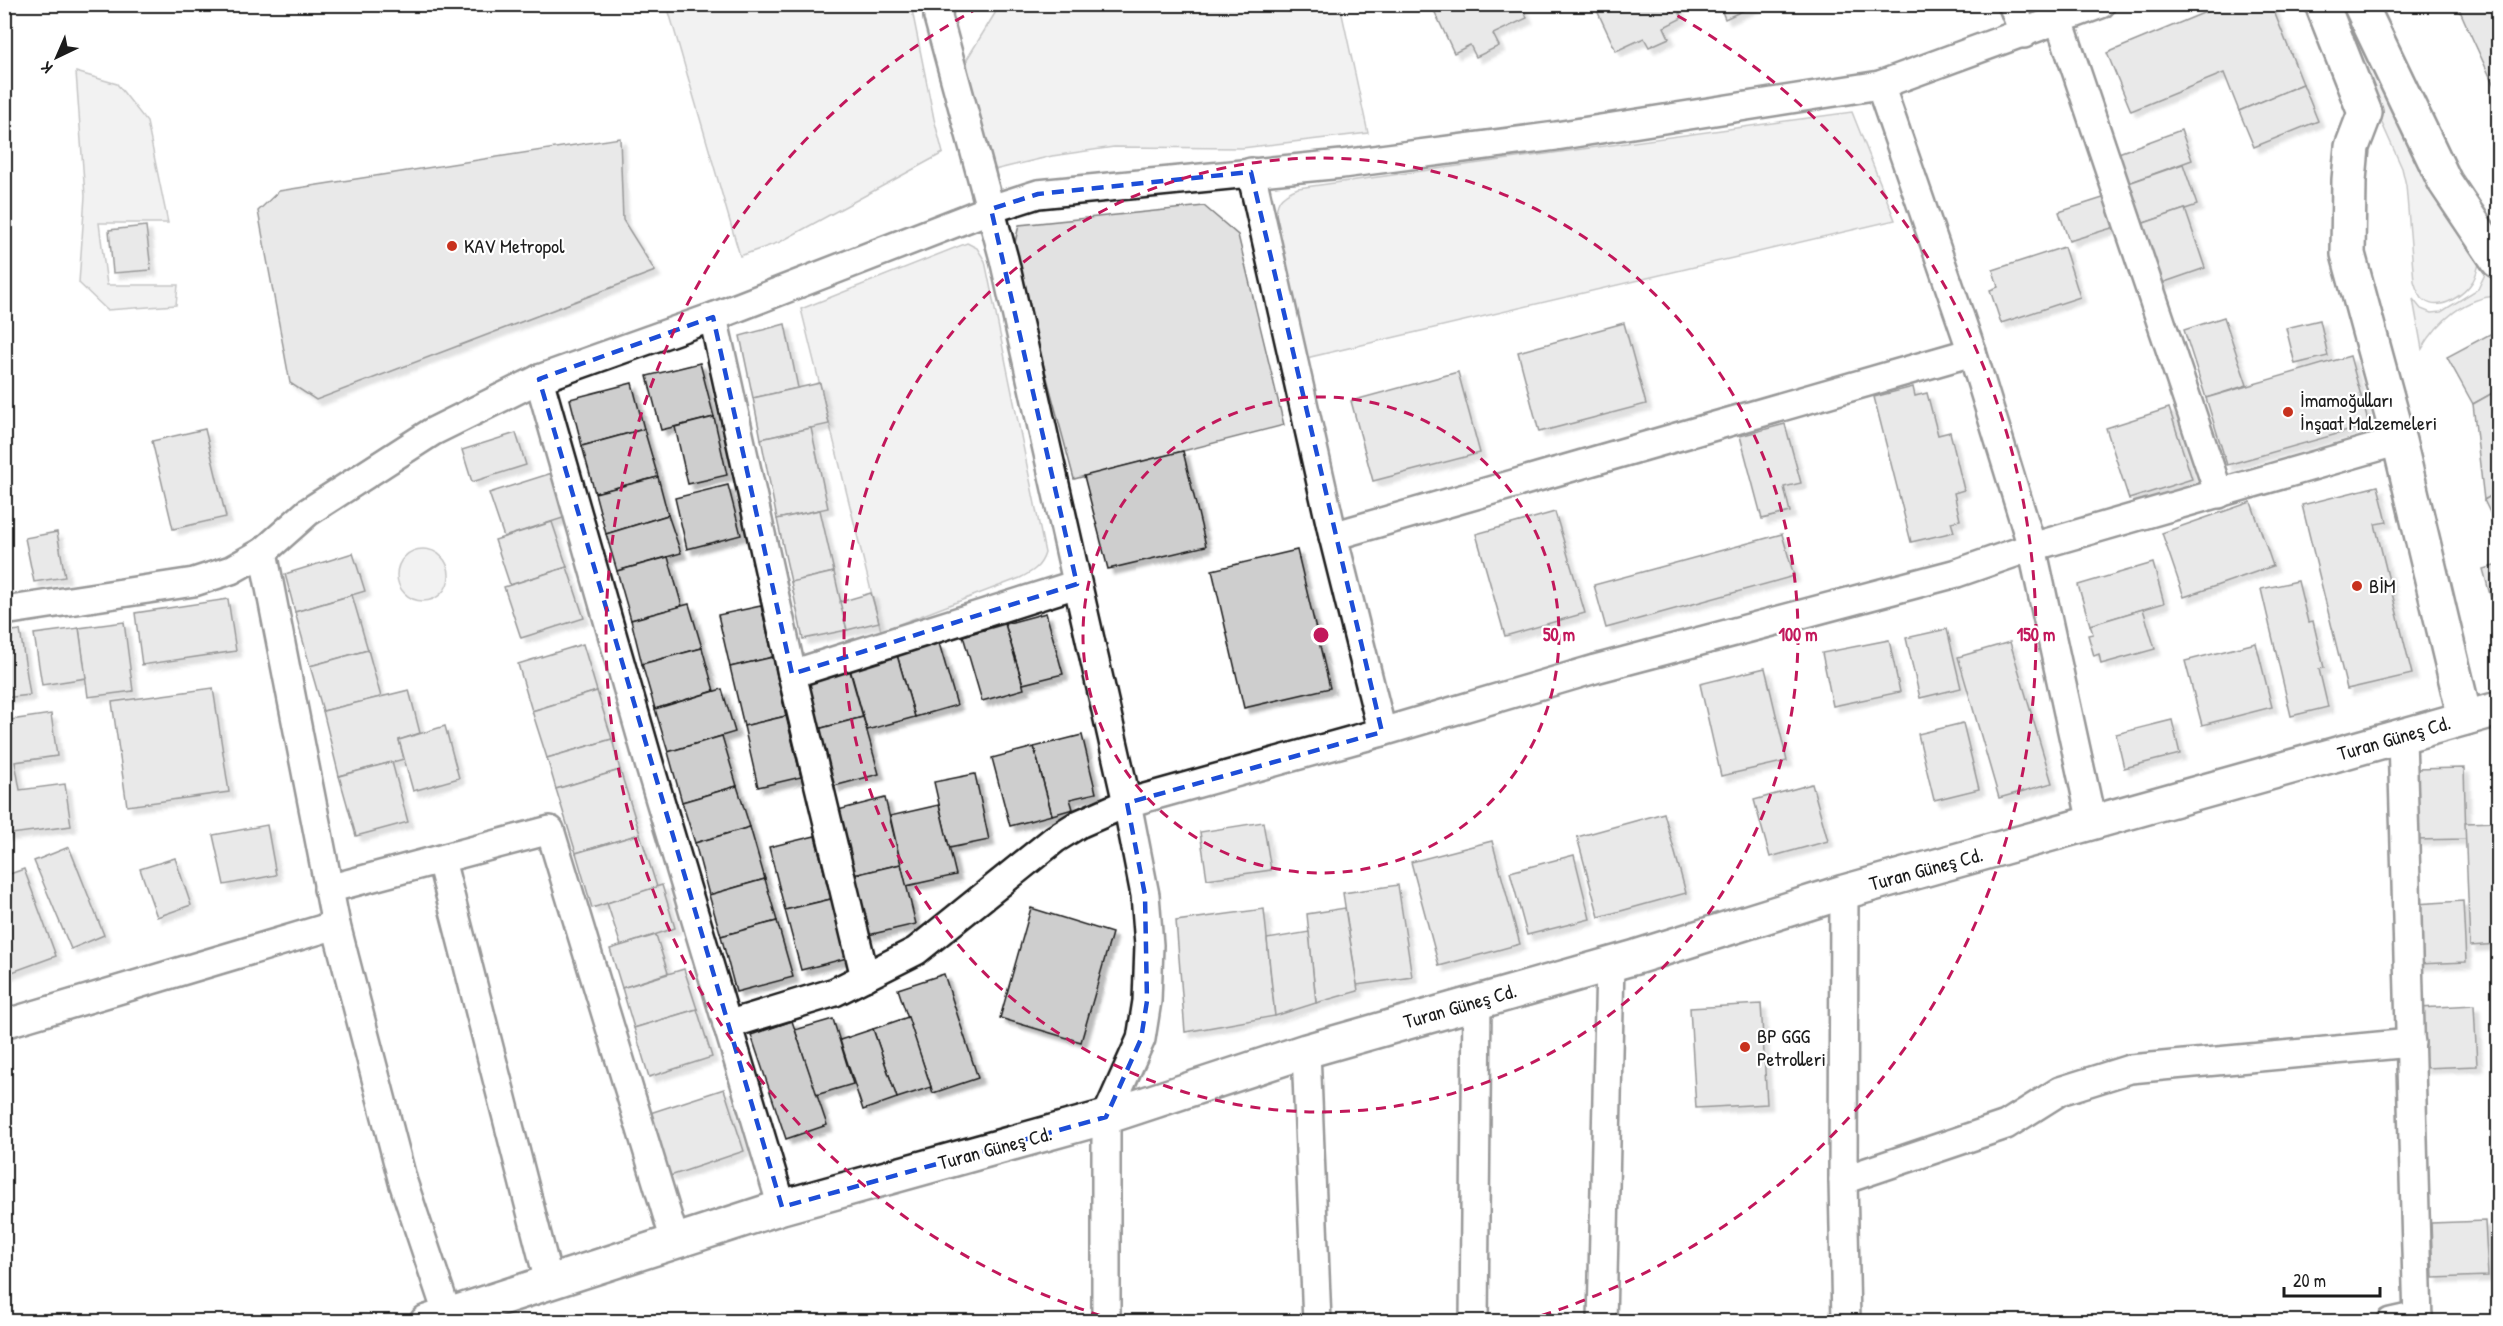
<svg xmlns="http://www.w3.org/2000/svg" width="2503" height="1326" viewBox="0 0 2503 1326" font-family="'Patrick Hand',sans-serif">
	<defs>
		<filter id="shadow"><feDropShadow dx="5.5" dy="5.5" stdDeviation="1.5" flood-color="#0004"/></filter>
	</defs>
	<rect width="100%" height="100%" fill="#fff"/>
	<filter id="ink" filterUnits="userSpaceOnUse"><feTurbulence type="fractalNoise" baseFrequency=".0167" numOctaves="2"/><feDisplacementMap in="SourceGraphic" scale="12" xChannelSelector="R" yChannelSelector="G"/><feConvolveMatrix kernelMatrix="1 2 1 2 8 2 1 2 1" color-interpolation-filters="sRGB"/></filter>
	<g filter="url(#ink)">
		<g fill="#e2e2e2" stroke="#7f7f7f" stroke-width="1.5">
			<polygon points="667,5 911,5 934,119 943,153 780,242 740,256"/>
			<polygon points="1000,5 1340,5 1368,133 1242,148 1114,147 1052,156 994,170 969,88 967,59"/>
			<path d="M2329,5H2354L2481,254C2479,263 2478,272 2473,281C2465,294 2441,312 2425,301C2419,297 2416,288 2414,281L2406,185L2402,168Z"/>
			<polygon points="76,72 117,84 147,122 168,223 99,223 107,285 178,285 176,305 107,310 79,283 85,196"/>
			<path d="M1852,112L1895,220L1306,358L1274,225C1277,203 1276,197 1298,188Z"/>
			<polygon points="1204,206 1238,235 1284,425 1074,479 1013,251 1019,225"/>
			<path d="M967,243L977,248L985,261L1045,553C1041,567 1032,572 1020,578L881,631L801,309Z"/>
			<path d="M2498,268V296C2465,297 2438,321 2422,349L2413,299L2421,309L2431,313L2441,312L2478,289L2487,270Z"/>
			<circle cx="423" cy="575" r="26"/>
		</g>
		<g fill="#cecece" stroke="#1c1c1c" stroke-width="1.5" filter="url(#shadow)">
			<polygon points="1431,4 1521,4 1527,18 1493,34 1499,46 1476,57 1470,45 1454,53"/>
			<polygon points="1594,4 1676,4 1682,18 1664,27 1669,38 1649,47 1644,38 1616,51"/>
			<polygon points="1719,4 1757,4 1725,19"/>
			<polygon points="2225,4 2271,4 2303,84 2239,111 2224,73 2131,111 2107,53"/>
			<polygon points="2457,4 2498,4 2498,94 2468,29"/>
			<polygon points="2303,84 2318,121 2254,147 2239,111"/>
			<polygon points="2181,130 2192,160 2123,185 2113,155"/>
			<polygon points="620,138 623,220 655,271 316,400 290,383 258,211 279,191"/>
			<polygon points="2183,164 2197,205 2138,225 2123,185"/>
			<polygon points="2106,197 2115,227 2069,241 2059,212"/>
			<polygon points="2185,209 2205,268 2159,284 2138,225"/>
			<polygon points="146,226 151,270 113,273 109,230"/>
			<polygon points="2064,247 2080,297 2001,323 1990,290 1998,287 1993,270"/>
			<polygon points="2224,317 2247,385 2206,398 2184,330"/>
			<polygon points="2320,320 2328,356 2295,364 2286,328"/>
			<polygon points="1624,323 1646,404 1539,432 1518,352"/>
			<polygon points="785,324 798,388 753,398 740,336"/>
			<polygon points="2492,333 2498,345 2498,390 2473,404 2447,357"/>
			<polygon points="2350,356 2369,425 2227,465 2206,398"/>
			<polygon points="700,363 714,417 661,430 647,376"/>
			<polygon points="1458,372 1480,453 1373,481 1351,401"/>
			<polygon points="632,383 644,429 582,446 570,399"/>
			<polygon points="820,383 829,424 761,439 753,398"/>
			<polygon points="1913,387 1915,396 1927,393 1938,435 1950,432 1964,490 1954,493 1960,520 1951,522 1954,532 1911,542 1874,397"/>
			<polygon points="2498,390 2498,492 2484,500 2473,404"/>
			<polygon points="2169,408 2192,479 2129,499 2106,428"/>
			<polygon points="714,417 727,475 688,484 675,427"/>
			<polygon points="1785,424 1801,483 1784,487 1790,512 1762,519 1740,436"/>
			<polygon points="811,428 828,508 777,519 761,439"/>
			<polygon points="205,429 226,517 173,529 152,441"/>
			<polygon points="644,429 658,477 595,493 582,446"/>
			<polygon points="516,433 526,465 472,482 462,450"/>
			<polygon points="1183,451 1206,546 1108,569 1084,476"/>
			<polygon points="552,473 566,517 504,537 489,493"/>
			<polygon points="658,477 668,515 606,534 595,493"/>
			<polygon points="728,485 741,535 687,549 675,498"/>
			<polygon points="2378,486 2387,522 2375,524 2412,674 2347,689 2302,505"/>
			<polygon points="2498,492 2498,529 2484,500"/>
			<polygon points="2251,502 2273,566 2184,597 2162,533"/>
			<polygon points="820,510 834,572 791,582 777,519"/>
			<polygon points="1555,512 1585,613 1505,636 1476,534"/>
			<polygon points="668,515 681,553 617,571 606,534"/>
			<polygon points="552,522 567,567 510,585 495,540"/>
			<polygon points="57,532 65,577 34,582 25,538"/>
			<polygon points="1782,534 1794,576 1606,628 1594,585"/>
			<polygon points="1297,550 1330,688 1244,708 1212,570"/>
			<polygon points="353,553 365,591 295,612 285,574"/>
			<polygon points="668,557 682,606 631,620 617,571"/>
			<polygon points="2153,563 2164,603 2090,625 2078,585"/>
			<polygon points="2498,565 2498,624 2483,569"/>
			<polygon points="567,567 584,618 521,638 504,587"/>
			<polygon points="834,572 847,630 803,639 791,582"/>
			<polygon points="2298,581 2308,622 2313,621 2324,668 2319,669 2328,707 2291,716 2261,589"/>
			<polygon points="871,593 879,622 847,630 840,602"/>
			<polygon points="352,595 368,650 310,666 295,612"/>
			<polygon points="228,599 236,651 142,665 135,613"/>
			<polygon points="689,604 702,648 642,664 631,620"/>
			<polygon points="761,606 773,657 730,667 718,615"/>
			<polygon points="2143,609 2155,649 2101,664 2099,654 2094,656 2088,635 2093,634 2090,625"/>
			<polygon points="1046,613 1063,674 1023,684 1005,624"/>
			<polygon points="124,622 133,691 88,697 79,628"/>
			<polygon points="1005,624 1024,689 982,701 963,636"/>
			<polygon points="79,628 86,678 42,685 34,634"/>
			<polygon points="1947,629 1961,688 1920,698 1906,638"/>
			<polygon points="20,630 30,695 4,698 4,632"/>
			<polygon points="1889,640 1900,692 1833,706 1822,653"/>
			<polygon points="2010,642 2052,783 1999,798 1958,657"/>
			<polygon points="939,643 957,705 915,717 897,655"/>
			<polygon points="2256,643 2272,707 2202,725 2185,661"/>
			<polygon points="583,644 597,691 532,711 518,664"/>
			<polygon points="702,648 714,691 655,709 642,664"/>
			<polygon points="368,650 381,697 323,711 310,666"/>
			<polygon points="897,655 915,717 867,730 850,669"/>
			<polygon points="773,657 786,716 744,726 730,667"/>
			<polygon points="848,664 863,717 818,729 805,677"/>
			<polygon points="1765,668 1787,761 1721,776 1700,684"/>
			<polygon points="213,688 229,792 127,806 112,702"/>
			<polygon points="722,689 735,732 668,752 655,709"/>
			<polygon points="409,690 420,733 399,740 404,759 339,776 323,711"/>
			<polygon points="597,691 612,739 547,758 532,711"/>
			<polygon points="51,714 57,756 15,762 20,790 65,784 71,826 4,835 4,721"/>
			<polygon points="786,716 801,777 758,787 744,726"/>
			<polygon points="863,717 879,774 834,786 818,729"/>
			<polygon points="2172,720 2180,754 2124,768 2116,734"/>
			<polygon points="1963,723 1979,789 1934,800 1918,734"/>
			<polygon points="445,726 459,778 413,791 399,740"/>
			<polygon points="1082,735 1096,793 1070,799 1073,809 1052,815 1034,747"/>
			<polygon points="722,736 737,786 682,802 668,752"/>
			<polygon points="612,739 620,770 556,789 547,758"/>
			<polygon points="1034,747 1052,815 1010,826 992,758"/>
			<polygon points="392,762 408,822 356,836 339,776"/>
			<polygon points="2464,768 2466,839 2414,840 2412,769"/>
			<polygon points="620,770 640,834 576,853 556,789"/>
			<polygon points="975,774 989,840 949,848 934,782"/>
			<polygon points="1812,784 1828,841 1770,857 1754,800"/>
			<polygon points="737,786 750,827 695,843 682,802"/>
			<polygon points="885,798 901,864 854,875 838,810"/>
			<polygon points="939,805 956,875 906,886 890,816"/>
			<polygon points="1664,813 1686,893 1599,917 1577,837"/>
			<polygon points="1263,822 1271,870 1207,879 1200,832"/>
			<polygon points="2498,822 2498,944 2470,946 2465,823"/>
			<polygon points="267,825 276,875 224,885 213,835"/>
			<polygon points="750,827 765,879 709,895 695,843"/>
			<polygon points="640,834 657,887 592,908 576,853"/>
			<polygon points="815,836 831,899 785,910 769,847"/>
			<polygon points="1492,841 1520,944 1439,966 1411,862"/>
			<polygon points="69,847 104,935 71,949 34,861"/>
			<polygon points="1574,855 1590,919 1527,935 1510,872"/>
			<polygon points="175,858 191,905 157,917 140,869"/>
			<polygon points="901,864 916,924 868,935 854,875"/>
			<polygon points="24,869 56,956 4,975 4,876"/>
			<polygon points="765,879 777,921 721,936 709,895"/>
			<polygon points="662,885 675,928 621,946 607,903"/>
			<polygon points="1398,885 1412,977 1357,985 1343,893"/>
			<polygon points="831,899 847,958 801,970 785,910"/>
			<polygon points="2463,901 2466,962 2418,964 2415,904"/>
			<polygon points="1031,908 1112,933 1081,1042 1000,1018"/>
			<polygon points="1345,908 1358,991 1316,1003 1307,914"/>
			<polygon points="1264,909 1275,1016 1185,1032 1176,921"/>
			<polygon points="777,921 793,977 736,992 721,936"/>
			<polygon points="1309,932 1316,1003 1275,1016 1267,939"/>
			<polygon points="656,935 668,973 622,988 610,949"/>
			<polygon points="684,969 697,1009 634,1028 622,988"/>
			<polygon points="944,974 978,1078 933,1093 898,989"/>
			<polygon points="1761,1004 1767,1104 1696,1108 1690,1008"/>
			<polygon points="2474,1005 2477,1066 2423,1068 2419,1008"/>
			<polygon points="697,1009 712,1057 649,1077 634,1028"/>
			<polygon points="908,1017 931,1087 897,1098 873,1029"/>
			<polygon points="833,1019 853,1084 816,1095 795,1030"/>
			<polygon points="792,1021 827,1125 786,1139 751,1035"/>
			<polygon points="873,1029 897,1098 863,1110 840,1040"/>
			<polygon points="724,1089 744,1151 670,1176 650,1113"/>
			<polygon points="2485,1221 2488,1276 2433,1278 2431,1223"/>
		</g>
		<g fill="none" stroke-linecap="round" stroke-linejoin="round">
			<defs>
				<g id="street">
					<polyline points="939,4 938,17 1004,259 1127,803 1145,895 1149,945 1147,1001 1141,1039 1106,1117 1106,1322"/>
					<polyline points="2012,4 2024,34"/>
					<polyline points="2059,20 2219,494"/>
					<polyline points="1880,85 1972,352 2032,547 2092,823"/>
					<polyline points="1251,172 1333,536 1972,352"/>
					<polyline points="713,317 792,674 865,977"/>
					<polyline points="539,379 650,767 782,1207"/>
					<polyline points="1333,536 1382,732"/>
					<polyline points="263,552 336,925 403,1182 450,1322"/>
					<polyline points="4,611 194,582 231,570 263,552 308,512 432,432 539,379 713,317 991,209 1038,194 1342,164 1556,136 1880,85 2101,4"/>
					<polyline points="792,674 1077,584"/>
					<polyline points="2402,736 2418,1322"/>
					<polyline points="441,860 549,1282"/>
					<polyline points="328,889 550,830 675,1241"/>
					<polyline points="1844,892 1843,1180 1846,1322"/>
					<polyline points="4,1024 336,925"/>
					<polyline points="727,1025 835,992 916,951 1055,839 1079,824 1127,803 1382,732 1595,669 1957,573 2032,547 2399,441"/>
					<polyline points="1306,1051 1317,1322"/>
					<polyline points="1843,1180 2006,1125 2060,1091 2130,1069 2411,1043"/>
					<polyline points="1474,1322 1477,1000"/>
					<polyline points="1602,1322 1610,963"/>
					<polyline points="2391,1322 2418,1316"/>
				</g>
				<g id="primary">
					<polyline points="2322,4 2365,113 2352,147 2349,180 2348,254 2399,441 2465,718"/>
					<polyline points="2360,4 2445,182 2498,261"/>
					<polyline points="427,1322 782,1207 1106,1117 1306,1051 1636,957 1844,892 2498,709"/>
				</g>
			</defs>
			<use href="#street" stroke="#1c1c1c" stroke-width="32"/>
			<use href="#primary" stroke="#1c1c1c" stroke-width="38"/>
			<use href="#street" stroke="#fff" stroke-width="27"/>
			<use href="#primary" stroke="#fff" stroke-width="33"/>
		</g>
	</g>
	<path d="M0 0H2503V1326H0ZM1251,172L1382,732L1127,803L1145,895L1147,1001L1141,1039L1106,1117L782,1207L539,379L713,317L792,674L1077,584L991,209L1038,194Z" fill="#fff" fill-opacity=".55" fill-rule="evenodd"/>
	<path fill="none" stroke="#1d4ed8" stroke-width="4.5" stroke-dasharray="12 8" stroke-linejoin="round" d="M1251,172L1382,732L1127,803L1145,895L1147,1001L1141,1039L1106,1117L782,1207L539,379L713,317L792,674L1077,584L991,209L1038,194Z"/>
	<g fill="none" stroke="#c2185b" stroke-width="3" stroke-dasharray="10 8">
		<circle cx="1321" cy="635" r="238"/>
		<circle cx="1321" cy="635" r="477"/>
		<path d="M1118 1321A715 715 0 0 1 980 7M1662 7A715 715 0 0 1 1524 1321"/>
	</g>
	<g fill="#c8321e" stroke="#fff" stroke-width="2">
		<circle cx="452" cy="246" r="6"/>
		<circle cx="2288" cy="412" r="6"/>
		<circle cx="2357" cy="586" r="6"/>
		<circle cx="1745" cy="1047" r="6"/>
	</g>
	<g text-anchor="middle" stroke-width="4.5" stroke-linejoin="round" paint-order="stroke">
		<g font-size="20" fill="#1c1c1c" stroke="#fff" text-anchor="start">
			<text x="464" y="253">KAV Metropol</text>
			<text x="2300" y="407">İmamoğulları<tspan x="2300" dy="23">İnşaat Malzemeleri</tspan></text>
			<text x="2369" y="593">BİM</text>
			<text x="1757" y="1043">BP GGG<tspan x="1757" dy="23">Petrolleri</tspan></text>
		</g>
		<g font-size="20" fill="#1c1c1c" stroke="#fff">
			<text transform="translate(2394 738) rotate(-16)" y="7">Turan Güneş Cd.</text>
			<text transform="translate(1926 869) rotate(-15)" y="7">Turan Güneş Cd.</text>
			<text transform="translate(1460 1006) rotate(-16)" y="7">Turan Güneş Cd.</text>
			<text transform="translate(995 1148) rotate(-15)" y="7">Turan Güneş Cd.</text>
		</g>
	</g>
	<circle cx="1321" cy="635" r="9" fill="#c2185b" stroke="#fff" stroke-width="3"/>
	<g font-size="18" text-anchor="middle" font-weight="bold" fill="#c2185b" stroke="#fff" stroke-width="4.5" stroke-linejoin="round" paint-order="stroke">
		<text x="1559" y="641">50 m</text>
		<text x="1798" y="641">100 m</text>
		<text x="2036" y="641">150 m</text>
	</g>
	<rect width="2503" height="1326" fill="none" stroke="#fff" stroke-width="24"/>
	<rect x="12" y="12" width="2479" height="1302" fill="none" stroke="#1c1c1c" stroke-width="2" filter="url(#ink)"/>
	<g transform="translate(57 57) rotate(224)" stroke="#ffffff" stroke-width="4.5" paint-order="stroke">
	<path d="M0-4.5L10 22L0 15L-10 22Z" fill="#1c1c1c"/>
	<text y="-9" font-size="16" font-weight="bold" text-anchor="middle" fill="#1c1c1c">K</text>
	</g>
	<path d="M2284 1287v9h96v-9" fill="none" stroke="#1c1c1c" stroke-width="3"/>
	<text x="2293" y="1287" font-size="18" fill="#1c1c1c" stroke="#ffffff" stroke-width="4.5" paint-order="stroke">20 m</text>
</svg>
